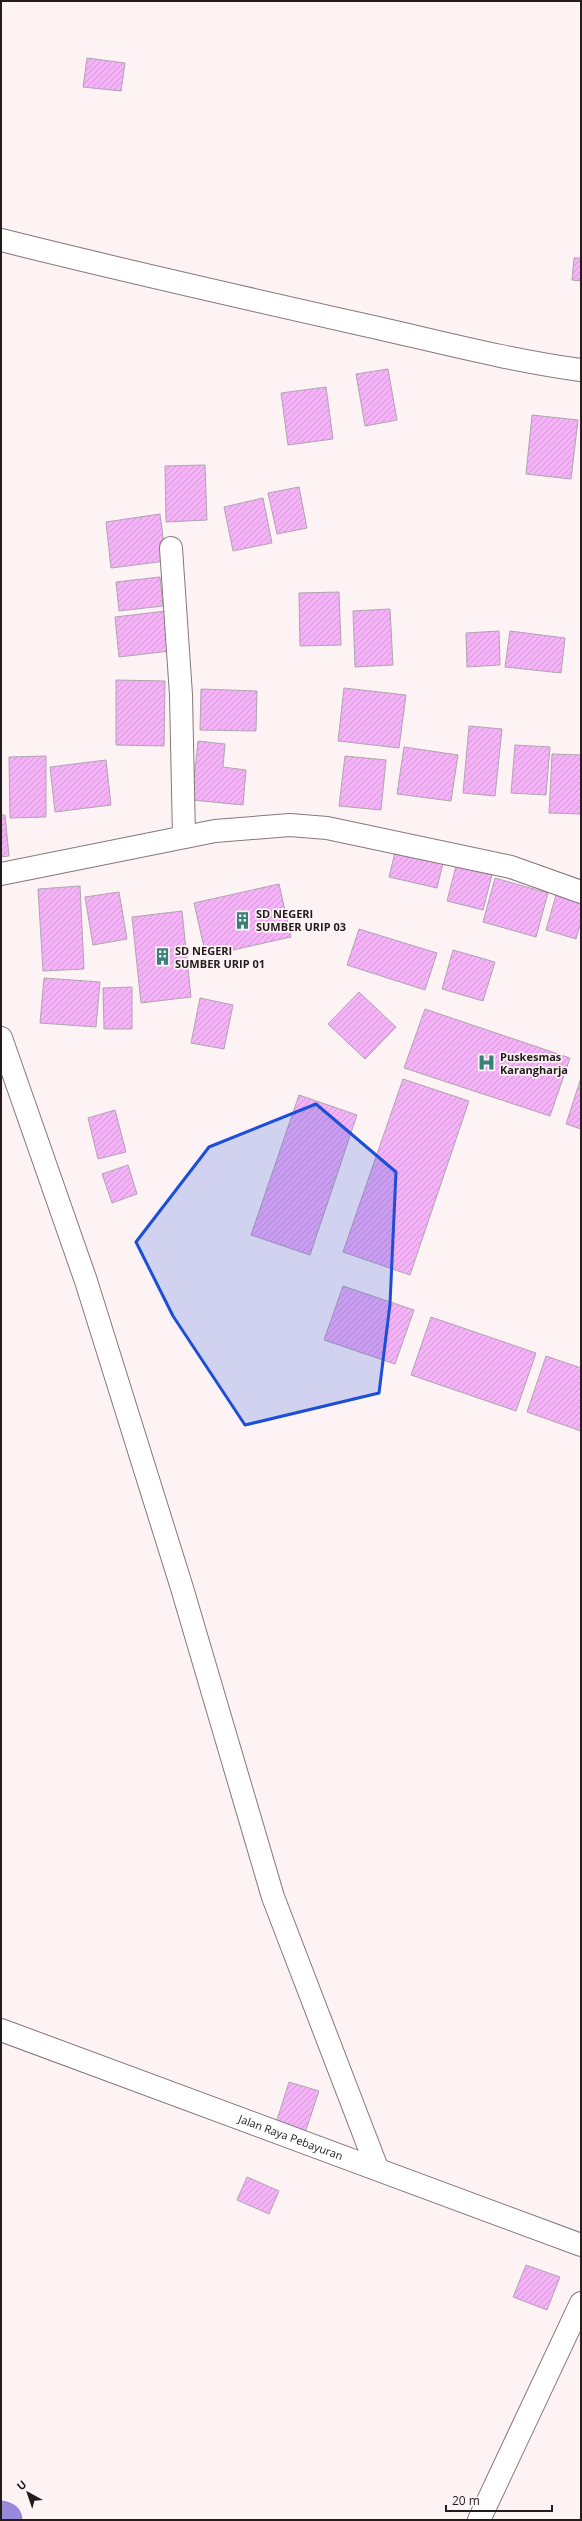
<svg xmlns="http://www.w3.org/2000/svg" width="582" height="2521" viewBox="0 0 582 2521" font-family="'Open Sans',sans-serif">
	<defs>
		<pattern id="building-hatch" width="6" height="6" patternUnits="userSpaceOnUse"><rect width="6" height="6" fill="#f4b2f7"/><path d="M-1 1l2-2M0 6l6-6M5 7l2-2" fill="none" stroke="#d198d3"/></pattern>
	</defs>
	<rect width="100%" height="100%" fill="#fdf3f5"/>
	<g fill="none" stroke-linecap="round" stroke-linejoin="round">
		<polyline stroke="#978ada" stroke-width="37" points="1,2519 4,2520"/>
	</g>
	<g fill="url(#building-hatch)" stroke="#afa5af">
		<polygon points="87,58 125,63 121,91 83,87"/>
		<polygon points="574,258 581,258 581,281 572,280"/>
		<polygon points="388,369 397,420 365,426 356,374"/>
		<polygon points="326,387 333,439 288,445 281,393"/>
		<polygon points="532,415 578,420 571,479 526,474"/>
		<polygon points="205,465 207,520 166,522 165,466"/>
		<polygon points="299,487 307,528 277,534 268,493"/>
		<polygon points="263,498 272,543 233,551 224,507"/>
		<polygon points="160,514 166,561 111,568 106,522"/>
		<polygon points="160,577 163,606 119,611 116,582"/>
		<polygon points="339,592 341,645 300,646 299,593"/>
		<polygon points="390,609 393,665 355,667 353,611"/>
		<polygon points="166,611 170,651 119,657 115,617"/>
		<polygon points="499,631 500,665 467,667 466,633"/>
		<polygon points="510,631 565,638 561,673 505,667"/>
		<polygon points="116,680 165,681 164,746 116,745"/>
		<polygon points="344,688 406,695 399,748 338,741"/>
		<polygon points="201,689 257,691 256,731 200,730"/>
		<polygon points="469,726 502,729 495,796 463,793"/>
		<polygon points="198,741 225,744 223,767 246,770 243,805 192,800"/>
		<polygon points="515,745 550,747 546,795 511,793"/>
		<polygon points="404,747 458,755 451,801 397,794"/>
		<polygon points="552,754 581,755 581,814 549,813"/>
		<polygon points="46,756 46,817 10,818 9,757"/>
		<polygon points="345,756 386,760 381,810 339,806"/>
		<polygon points="106,760 111,805 55,812 50,767"/>
		<polygon points="1,815 5,815 9,856 1,857"/>
		<polygon points="397,844 445,855 437,888 389,877"/>
		<polygon points="456,866 492,875 483,910 447,901"/>
		<polygon points="495,878 548,893 536,937 483,922"/>
		<polygon points="279,884 291,937 206,956 194,903"/>
		<polygon points="80,886 84,969 43,971 38,889"/>
		<polygon points="119,892 127,939 93,945 85,897"/>
		<polygon points="556,895 581,901 581,922 576,939 546,930"/>
		<polygon points="182,911 191,997 141,1003 132,917"/>
		<polygon points="359,929 437,953 425,990 347,965"/>
		<polygon points="453,950 495,962 483,1001 442,989"/>
		<polygon points="44,978 100,982 96,1027 40,1023"/>
		<polygon points="132,987 132,1029 104,1029 103,988"/>
		<polygon points="359,992 396,1027 365,1059 328,1024"/>
		<polygon points="200,998 233,1005 224,1049 191,1043"/>
		<polygon points="425,1009 570,1058 550,1116 404,1068"/>
		<polygon points="581,1078 581,1129 566,1124"/>
		<polygon points="403,1079 469,1101 410,1275 343,1252"/>
		<polygon points="299,1095 357,1115 310,1255 251,1235"/>
		<polygon points="115,1110 126,1152 98,1159 88,1118"/>
		<polygon points="128,1165 137,1194 112,1203 102,1174"/>
		<polygon points="343,1286 414,1310 395,1364 324,1340"/>
		<polygon points="431,1317 536,1353 516,1411 411,1375"/>
		<polygon points="546,1356 581,1368 581,1431 527,1412"/>
		<polygon points="289,2082 319,2091 304,2136 275,2126"/>
		<polygon points="247,2177 279,2191 269,2214 237,2200"/>
		<polygon points="526,2265 560,2277 547,2310 513,2297"/>
	</g>
	<g fill="none" stroke-linecap="round" stroke-linejoin="round">
		<defs>
			<g id="street">
				<path d="M1,240C120,270 240,297 360,324C433,340 506,360 581,370"/>
				<polyline points="171,548 181,695 184,837"/>
				<polyline points="1,874 215,831 290,825 327,828 511,867 581,892"/>
				<polyline points="1,1038 86,1281 182,1588 273,1897 377,2168"/>
				<polyline points="479,2520 581,2303"/>
			</g>
			<g id="secondary">
				<path id="s1" d="M1,2030L581,2245"/>
			</g>
		</defs>
		<use href="#street" stroke="#86777b" stroke-width="24"/>
		<use href="#secondary" stroke="#86777b" stroke-width="24"/>
		<use href="#street" stroke="#fff" stroke-width="22"/>
		<use href="#secondary" stroke="#fff" stroke-width="22"/>
	</g>
	<path fill="#1d4ed8" fill-opacity="0.2" stroke="#1d4ed8" stroke-width="3" stroke-linejoin="round" d="M316,1104L396,1172L390,1304L379,1393L245,1425L173,1316L136,1242L209,1147Z"/>
	<defs>
		<symbol id="building-bare" viewBox="-9 -9 18 18"><path d="M-4-6H4V6H1V3H-1V6H-4ZM-2.5-4.3h1.7v1.8h-1.7ZM.8-4.3h1.7v1.8H.8ZM-2.5-1h1.7V.8h-1.7ZM.8-1h1.7V.8H.8Z" fill="#398078" stroke="#fdf3f5" stroke-width="2.5" paint-order="stroke"/></symbol>
		<symbol id="hospital-bare" viewBox="-9 -9 18 18"><path d="M-5-5h3v3.5h4V-5h3V5h-3V1.5h-4V5h-3Z" fill="#398078" stroke="#fdf3f5" stroke-width="2.5" paint-order="stroke"/></symbol>
	</defs>
	<g fill-rule="evenodd">
		<use href="#building-bare" x="230" y="908" width="25" height="25"/>
		<use href="#building-bare" x="150" y="944" width="25" height="25"/>
		<use href="#hospital-bare" x="474" y="1050" width="25" height="25"/>
	</g>
	<g text-anchor="middle" stroke-width="3.5" stroke-linejoin="round" paint-order="stroke">
		<g font-size="11" font-weight="bold" fill="#221c1d" stroke="#fdf3f5" text-anchor="start">
			<text x="256" y="918">SD NEGERI<tspan x="256" dy="13">SUMBER URIP 03</tspan></text>
			<text x="175" y="955">SD NEGERI<tspan x="175" dy="13">SUMBER URIP 01</tspan></text>
			<text x="500" y="1061">Puskesmas<tspan x="500" dy="13">Karangharja</tspan></text>
		</g>
		<g font-size="11" fill="#221c1d" stroke="#fdf3f5">
			<text dy="4" stroke="none"><textPath href="#s1" startOffset="309">Jalan Raya Pebayuran</textPath></text>
		</g>
	</g>
	<rect width="582" height="2521" fill="none" stroke="#221c1d" stroke-width="4"/>
	<g transform="translate(28 2493) rotate(320)" stroke="#fdf3f5" stroke-width="3" paint-order="stroke">
	<path d="M0-3L7 15L0 10L-7 15Z" fill="#221c1d"/>
	<text y="-6" font-size="11" font-weight="bold" text-anchor="middle" fill="#221c1d">U</text>
	</g>
	<path d="M446 2505v6h106v-6" fill="none" stroke="#221c1d" stroke-width="2"/>
	<text x="452" y="2505" font-size="12" fill="#221c1d" stroke="#fdf3f5" stroke-width="3" paint-order="stroke">20 m</text>
</svg>
